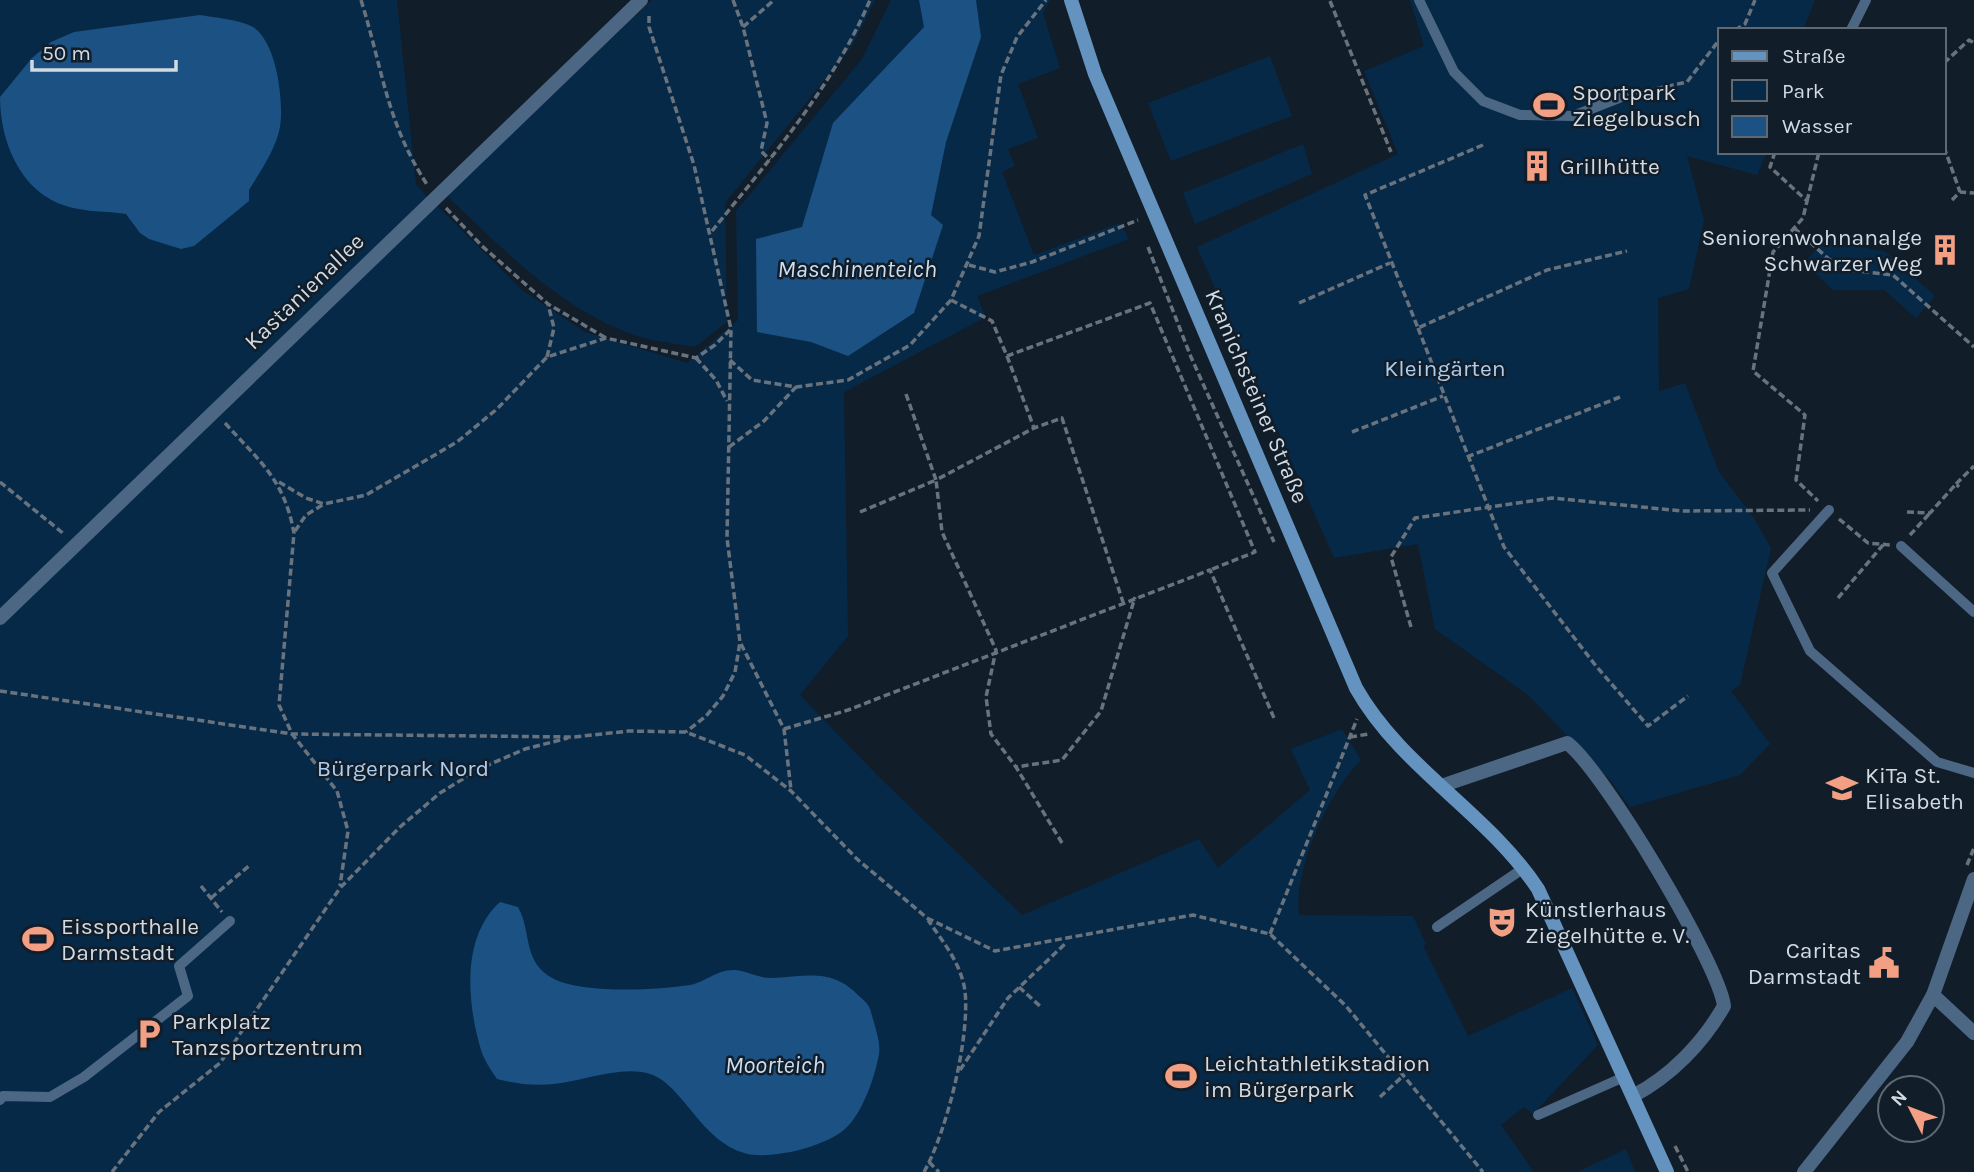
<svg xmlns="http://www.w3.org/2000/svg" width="1974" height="1172" viewBox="0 0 1974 1172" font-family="Karla,sans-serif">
	<rect width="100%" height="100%" fill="#111d29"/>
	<g fill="#072948">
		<path d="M0,0H397L416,185L522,290L585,332L687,363L738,320L736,211L862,59L891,0H1050L1043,13L1060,68L1018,84L1038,138L1008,149L1015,166L1002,172L1034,255L1120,223L1129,239L977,296L986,317L844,392L848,636L800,695L877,775L1022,915L1199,839L1218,868L1310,790L1291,749L1342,729L1361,760C1329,792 1293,869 1299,915L1413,916L1426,944L1423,946L1468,1036L1572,988L1598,1045L1533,1114L1524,1107L1501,1125L1534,1172H0Z"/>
		<path d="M652,0H875L852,46L725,203L727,322L695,347C673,343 647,341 626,332C555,304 501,247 446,195Z"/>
		<polygon points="1410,0 1815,0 1803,30 1720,30 1720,152 1767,152 1757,175 1687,156 1704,220 1689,289 1658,298 1659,391 1685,383 1719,472 1754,518 1771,548 1740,685 1731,691 1770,744 1740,775 1630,807 1611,781 1528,695 1435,629 1418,544 1334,558 1197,247 1398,154 1364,71 1424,46"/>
		<polygon points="1270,56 1292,116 1171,161 1148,103"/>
		<polygon points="1303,144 1312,174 1195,224 1183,193"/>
		<polygon points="1826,239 1886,252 1935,296 1916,318 1884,290 1833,290 1804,263"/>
		<polygon points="1626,1149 1635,1172 1577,1172"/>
	</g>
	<g fill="#1b5283">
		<polygon points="919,0 976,0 981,37 946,142 931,215 943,225 914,313 848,356 811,342 757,332 756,239 802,227 833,123 924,27"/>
		<path d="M200,15C216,18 238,19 253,27C277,42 284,102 280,127C276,149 260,172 249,190V201L194,246L181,249L149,239L140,233L126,214C107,211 84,212 66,206C20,192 0,141 0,97L32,58L51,42L74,32Z"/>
		<path d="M500,902L518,907C532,932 522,963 554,979C585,994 657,990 690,985C706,982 717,969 735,970C747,971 758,978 771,978C806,977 831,967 859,996C865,1001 869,1005 871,1012C874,1024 881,1042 879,1054C875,1076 864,1109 848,1126C830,1146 770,1161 744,1153C702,1141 683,1087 653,1075C623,1064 584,1081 554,1084C534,1086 516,1084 497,1079C491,1070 484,1060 481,1050C467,1003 461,937 500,902Z"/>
	</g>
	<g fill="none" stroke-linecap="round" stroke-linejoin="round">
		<g stroke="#69737d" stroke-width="3.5" stroke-dasharray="7 3.5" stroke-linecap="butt">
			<path d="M361,0C383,70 386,122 428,186"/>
			<polyline points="733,0 743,27 767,123 761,151 770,160"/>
			<polyline points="1330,1 1391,152"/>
			<polyline points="649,16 649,27 694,165 731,329 727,538 740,642 735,672 723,696 706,716 686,732"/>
			<polyline points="743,27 774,0"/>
			<polyline points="1735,30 1745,24 1755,0"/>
			<polyline points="1944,63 1969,40 1974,43"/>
			<polyline points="1636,93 1687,82 1720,39"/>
			<polyline points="1483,145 1365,195 1418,328 1547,270 1627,251"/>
			<polyline points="1944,147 1960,192"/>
			<polyline points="1775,152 1770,167 1807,201 1803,218 1773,252 1753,371 1805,415 1796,480 1818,501"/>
			<polyline points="1952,200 1960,192 1974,193"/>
			<polyline points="1807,201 1819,152"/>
			<polyline points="446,208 482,246 548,304 606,338"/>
			<polyline points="1794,228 1840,269 1893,275 1974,347"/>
			<path d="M712,231C770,159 834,85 870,0"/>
			<polyline points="1148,247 1191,357 1274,542"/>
			<polyline points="969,265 995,272 1032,262 1138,220"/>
			<polyline points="951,300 992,321 1007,356 1150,303 1255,552 1210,570"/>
			<polyline points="1299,303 1390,263"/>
			<polyline points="1418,328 1504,547 1596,666 1648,726 1688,696"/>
			<polyline points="1007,356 1034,428"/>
			<polyline points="547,357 554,328 548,304"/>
			<polyline points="696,358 716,380 727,401"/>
			<polyline points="730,360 752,380 796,387 848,380 910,345 951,300 979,236 1001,75 1017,37 1046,0"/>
			<polyline points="906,394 936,480 1034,428 1062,418 1123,602"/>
			<path d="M225,423C260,462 284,479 294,533L279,705L292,734L337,791L348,831L340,886"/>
			<polyline points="1352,432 1443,396"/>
			<polyline points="729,447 764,421 796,387"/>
			<polyline points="1467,457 1620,397"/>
			<polyline points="0,482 64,534"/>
			<polyline points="279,482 306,498 324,504 366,495 457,442 497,409 547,357 606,338 696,358 715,345 730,330"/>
			<polyline points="1956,484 1974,466"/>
			<polyline points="860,512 936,480 942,532 996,650 986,697 991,734 1016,767"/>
			<polyline points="1907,512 1930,513 1956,484 1959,487"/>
			<polyline points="1839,519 1868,543 1890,545"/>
			<polyline points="295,531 306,515 324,504"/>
			<polyline points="1910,535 1930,513"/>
			<polyline points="1838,598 1883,545"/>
			<polyline points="1411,627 1391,557 1415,518 1552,498 1682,511 1810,510"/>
			<polyline points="741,644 784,729 791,790"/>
			<polyline points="0,691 292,734 574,737 629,731 686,732 745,755 791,791 857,859 927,918 995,951 1193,915 1270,934 1346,1006 1483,1172"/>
			<polyline points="784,729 848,710 1210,570 1274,718"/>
			<polyline points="1350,737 1369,734"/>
			<polyline points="1062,843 1016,767 1062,760 1101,711 1135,597"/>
			<polyline points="1967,865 1974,848"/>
			<polyline points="201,886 222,912"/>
			<polyline points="211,898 250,865"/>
			<polyline points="1270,934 1357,719"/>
			<polyline points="1019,987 1041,1007"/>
			<polyline points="960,1070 1008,998 1067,942"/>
			<polyline points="1380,1097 1403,1076"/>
			<polyline points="1675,1146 1688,1172"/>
			<polyline points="929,1162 939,1172"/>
			<polyline points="112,1172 159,1112 220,1063 340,888 400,827 440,793 479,769 525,749 568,738"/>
			<path d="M924,1172C947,1131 970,1038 965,991C961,963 943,942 928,920"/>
		</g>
		<g stroke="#4c6784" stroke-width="10">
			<polyline points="1419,0 1454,72 1483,101 1520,115 1573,116 1624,96"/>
			<polyline points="1851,30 1866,0"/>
			<polyline points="1829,510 1772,573 1810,651 1937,762 1974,773"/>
			<polyline points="1901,546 1974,612"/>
			<polyline points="1437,927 1524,868"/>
			<polyline points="0,1100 3,1096 50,1097 84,1077 188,996 179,966 230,921"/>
			<polyline points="1538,1115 1624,1077"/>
		</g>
		<g stroke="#4c6784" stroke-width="14">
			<polyline points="0,618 641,0"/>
			<path d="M1441,786L1567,743C1602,768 1719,964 1724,1006C1703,1043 1671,1076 1633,1096"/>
			<polyline points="1933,995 1974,1033"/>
			<polyline points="1804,1172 1907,1042 1933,995 1974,879"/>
		</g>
		<path stroke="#6593c0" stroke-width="14" d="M1071,0L1095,74L1356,688C1401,768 1488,813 1538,889L1667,1172"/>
	</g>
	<defs>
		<symbol id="stadium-bare" viewBox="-9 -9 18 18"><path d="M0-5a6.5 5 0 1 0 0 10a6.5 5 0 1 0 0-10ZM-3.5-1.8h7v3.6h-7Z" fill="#f39f83" stroke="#111d29" stroke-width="2.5" paint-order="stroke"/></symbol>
		<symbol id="building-bare" viewBox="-9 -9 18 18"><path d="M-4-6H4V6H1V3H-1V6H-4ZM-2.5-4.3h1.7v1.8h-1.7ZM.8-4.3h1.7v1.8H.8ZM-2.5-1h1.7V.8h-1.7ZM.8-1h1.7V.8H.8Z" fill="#f39f83" stroke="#111d29" stroke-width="2.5" paint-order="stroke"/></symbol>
		<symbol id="school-bare" viewBox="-9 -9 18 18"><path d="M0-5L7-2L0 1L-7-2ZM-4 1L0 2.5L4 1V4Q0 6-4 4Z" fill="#f39f83" stroke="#111d29" stroke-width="2.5" paint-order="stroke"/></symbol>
		<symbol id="theatre-bare" viewBox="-9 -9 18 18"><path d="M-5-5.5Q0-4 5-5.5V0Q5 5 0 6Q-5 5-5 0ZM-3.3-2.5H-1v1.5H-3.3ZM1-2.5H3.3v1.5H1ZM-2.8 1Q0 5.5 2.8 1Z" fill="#f39f83" stroke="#111d29" stroke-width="2.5" paint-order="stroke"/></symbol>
		<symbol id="civic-bare" viewBox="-9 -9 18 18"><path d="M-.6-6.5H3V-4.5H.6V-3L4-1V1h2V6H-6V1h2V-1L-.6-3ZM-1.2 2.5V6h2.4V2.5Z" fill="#f39f83" stroke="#111d29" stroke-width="2.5" paint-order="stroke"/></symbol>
		<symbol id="parking-bare" viewBox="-9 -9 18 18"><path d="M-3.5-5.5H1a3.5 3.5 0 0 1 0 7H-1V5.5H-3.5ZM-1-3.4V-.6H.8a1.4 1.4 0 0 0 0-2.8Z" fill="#f39f83" stroke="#111d29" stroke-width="2.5" paint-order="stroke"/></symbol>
	</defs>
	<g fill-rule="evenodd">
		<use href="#stadium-bare" x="1527" y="83" width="44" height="44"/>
		<use href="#building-bare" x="1515" y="144" width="44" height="44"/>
		<use href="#building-bare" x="1923" y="228" width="44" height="44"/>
		<use href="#school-bare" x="1820" y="766" width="44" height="44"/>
		<use href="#theatre-bare" x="1480" y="900" width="44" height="44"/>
		<use href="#stadium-bare" x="16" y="917" width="44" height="44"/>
		<use href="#civic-bare" x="1862" y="941" width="44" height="44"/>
		<use href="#parking-bare" x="127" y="1012" width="44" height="44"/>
		<use href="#stadium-bare" x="1159" y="1054" width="44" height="44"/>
	</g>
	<g text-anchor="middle" stroke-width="5" stroke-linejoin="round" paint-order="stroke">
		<g font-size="23" fill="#d2dae2" stroke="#111d29" text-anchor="start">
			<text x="1572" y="100">Sportpark<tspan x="1572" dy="26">Ziegelbusch</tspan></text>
			<text x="1560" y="174">Grillhütte</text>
			<text x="1922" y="245" text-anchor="end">Seniorenwohnanalge<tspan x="1922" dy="26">Schwarzer Weg</tspan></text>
			<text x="1865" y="783">KiTa St.<tspan x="1865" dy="26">Elisabeth</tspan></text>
			<text x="1525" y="917">Künstlerhaus<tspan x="1525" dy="26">Ziegelhütte e. V.</tspan></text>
			<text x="61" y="934">Eissporthalle<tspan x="61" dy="26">Darmstadt</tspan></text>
			<text x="1861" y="958" text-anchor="end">Caritas<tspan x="1861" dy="26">Darmstadt</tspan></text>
			<text x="172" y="1029">Parkplatz<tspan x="172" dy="26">Tanzsportzentrum</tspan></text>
			<text x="1204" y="1071">Leichtathletikstadion<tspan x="1204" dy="26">im Bürgerpark</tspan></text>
		</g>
		<g font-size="23" fill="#d2dae2" stroke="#111d29">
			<text transform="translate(304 291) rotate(-44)" y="8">Kastanienallee</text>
			<text transform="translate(1257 396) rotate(67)" y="8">Kranichsteiner Straße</text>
		</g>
		<g font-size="23" fill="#abcdf0" stroke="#111d29">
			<text x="1445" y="376">Kleingärten</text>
			<text x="403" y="776">Bürgerpark Nord</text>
		</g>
		<g font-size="24" font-style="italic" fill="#cddef0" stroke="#111d29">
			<text x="857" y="277">Maschinenteich</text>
			<text x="775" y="1073">Moorteich</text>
		</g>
	</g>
	<rect x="1718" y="28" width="228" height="126" fill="#111d29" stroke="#5e6973" stroke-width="2"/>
	<rect x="1732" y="51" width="35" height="10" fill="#6593c0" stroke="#5e6973" stroke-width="2"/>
	<text x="1782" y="63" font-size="21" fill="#d2dae2">Straße</text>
	<rect x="1732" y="80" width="35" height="21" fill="#072948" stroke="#5e6973" stroke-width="2"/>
	<text x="1782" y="98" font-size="21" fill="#d2dae2">Park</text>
	<rect x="1732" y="116" width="35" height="21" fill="#1b5283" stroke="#5e6973" stroke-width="2"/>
	<text x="1782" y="133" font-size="21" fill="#d2dae2">Wasser</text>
	<g transform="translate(1911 1109) rotate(312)"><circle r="33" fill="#111d29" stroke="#5e6973" stroke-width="2"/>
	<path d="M0-5L12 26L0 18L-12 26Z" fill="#f39f83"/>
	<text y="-10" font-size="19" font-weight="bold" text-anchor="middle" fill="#d2dae2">N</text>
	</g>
	<path d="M32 60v10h144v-10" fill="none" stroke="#d2dae2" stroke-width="3.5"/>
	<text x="42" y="60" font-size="21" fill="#d2dae2" stroke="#111d29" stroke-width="5" paint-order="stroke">50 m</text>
</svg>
